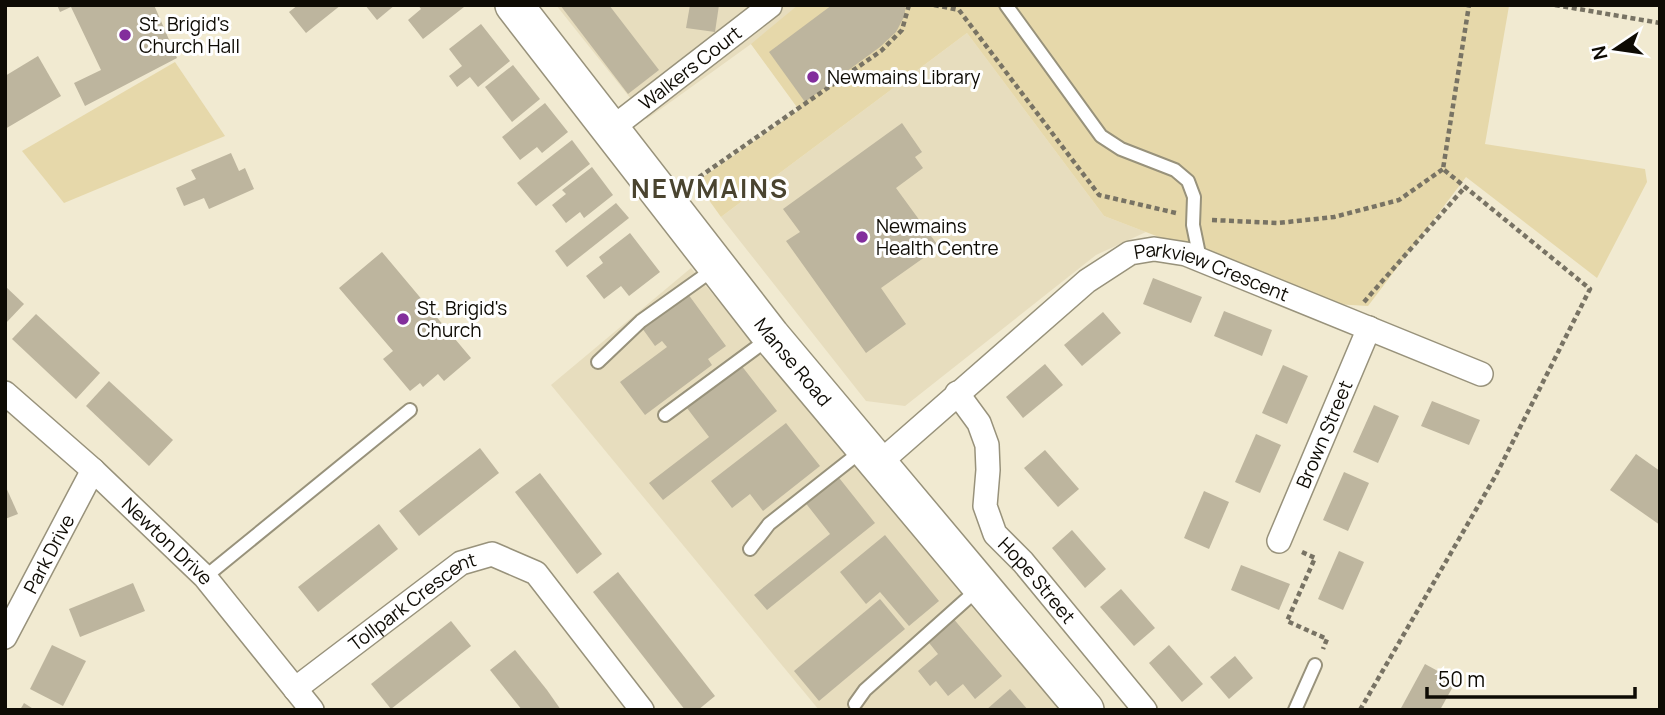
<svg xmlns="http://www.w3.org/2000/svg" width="1665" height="715" viewBox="0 0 1665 715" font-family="Manrope,sans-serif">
	<rect width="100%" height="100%" fill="#f1ead1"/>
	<g fill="#e7ddbe">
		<polygon points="556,5 915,5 800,110 751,44 647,119"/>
		<polygon points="967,33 1104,216 1146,232 1096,255 905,406 866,401 721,217"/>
		<polygon points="691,268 1060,710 819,710 551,385"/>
	</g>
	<g fill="#e6d8aa">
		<polygon points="798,5 1509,6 1485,144 1645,169 1647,182 1597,278 1466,177 1368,306 1334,304 1104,216 967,33 721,217 696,182 799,110 751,44"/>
		<polygon points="175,62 225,136 64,203 22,151"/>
	</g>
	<g fill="#bdb59e">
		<polygon points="57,5 154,5 177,58 85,106 74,83 101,70 71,7 60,12"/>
		<polygon points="298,5 341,5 306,33 289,12"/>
		<polygon points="365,5 395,5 377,20"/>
		<polygon points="418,5 462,5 464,7 423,39 408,20 421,9"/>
		<polygon points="560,5 609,5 659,70 628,94"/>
		<polygon points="690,5 719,5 715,32 686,28"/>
		<polygon points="832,5 906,5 904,17 896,32 880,47 805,102 769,52"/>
		<polygon points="481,24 510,61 478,87 470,77 457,87 449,76 462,66 449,49"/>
		<polygon points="38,56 61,96 5,129 5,76"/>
		<polygon points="513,65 540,99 512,122 485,87"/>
		<polygon points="545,103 568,132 542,153 537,147 520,160 502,137"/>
		<polygon points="902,123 922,152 915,157 923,168 896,188 939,247 881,288 906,324 866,353 786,241 800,232 783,209"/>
		<polygon points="572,140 590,164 536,206 517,183"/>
		<polygon points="231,153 239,171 245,168 254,189 209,209 204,198 184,206 176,188 196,179 191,170"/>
		<polygon points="592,167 613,195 584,218 580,212 566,223 552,205 566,194 562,190"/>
		<polygon points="616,203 629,218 567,267 555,251"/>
		<polygon points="630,233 660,272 629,296 621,286 604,299 586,276 603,263 599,257"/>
		<polygon points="382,252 471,358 444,381 438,374 423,387 420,383 410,391 383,359 393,351 339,288"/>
		<polygon points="1153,278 1202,297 1191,323 1143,304"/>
		<polygon points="5,286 24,304 5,324"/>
		<polygon points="688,294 726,346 708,359 712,365 645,415 620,382 667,347 662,341 655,346 642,328"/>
		<polygon points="1224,311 1272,330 1262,356 1214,336"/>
		<polygon points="1103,312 1121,333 1082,366 1064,345"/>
		<polygon points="36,314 100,373 76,399 12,339"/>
		<polygon points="1045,364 1063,385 1023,418 1006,397"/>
		<polygon points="741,365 777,411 663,500 649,483 709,437 687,408"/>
		<polygon points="1283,365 1308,376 1287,424 1262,413"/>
		<polygon points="109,381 173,440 149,466 86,406"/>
		<polygon points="1432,401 1480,420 1469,445 1421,426"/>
		<polygon points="1374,405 1399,416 1378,463 1353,452"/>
		<polygon points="786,423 820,466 763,511 750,494 732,508 711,481"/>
		<polygon points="1256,434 1281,445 1260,493 1235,482"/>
		<polygon points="480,448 499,473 419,536 399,511"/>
		<polygon points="1045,450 1079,489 1058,507 1024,468"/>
		<polygon points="1636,454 1660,471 1660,525 1610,490"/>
		<polygon points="1344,472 1369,483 1348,531 1323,520"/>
		<polygon points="540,473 602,554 577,574 515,492"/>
		<polygon points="836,474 875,523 767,610 754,595 830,534 804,501"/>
		<polygon points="5,485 18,514 5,519"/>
		<polygon points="1204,491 1229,502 1209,549 1184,538"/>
		<polygon points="379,524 398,549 318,612 298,587"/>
		<polygon points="1072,530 1106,569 1085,588 1052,548"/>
		<polygon points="885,535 939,601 909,626 880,592 866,604 840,572"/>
		<polygon points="1339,551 1364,562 1343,610 1318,599"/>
		<polygon points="1241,565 1290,584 1279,610 1231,590"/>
		<polygon points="618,572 715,696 698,710 685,710 593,592"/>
		<polygon points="133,583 145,611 80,637 69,609"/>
		<polygon points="1121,589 1155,628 1134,646 1100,607"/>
		<polygon points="880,599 905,629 819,701 794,671"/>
		<polygon points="952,617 1002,676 975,699 963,684 948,696 936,681 930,686 918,671 938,654 926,639"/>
		<polygon points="451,621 471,646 391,709 371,684"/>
		<polygon points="52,645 86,661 63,706 30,689"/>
		<polygon points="1169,645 1203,684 1182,702 1149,663"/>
		<polygon points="515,650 547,690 561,710 522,710 490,670"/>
		<polygon points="1235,656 1253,678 1229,699 1210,677"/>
		<polygon points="1425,664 1456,681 1440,710 1400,710"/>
		<polygon points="1010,689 1028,710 986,710"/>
		<polygon points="24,703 35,710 20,710"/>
	</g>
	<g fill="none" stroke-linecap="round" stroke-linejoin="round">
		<defs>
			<g id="service">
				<polyline points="1006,5 1101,136 1121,149 1175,170 1188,181 1194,197 1193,225 1200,259"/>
				<polyline points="598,362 641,321 714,269"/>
				<polyline points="665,415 768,339"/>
				<polyline points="750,549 769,524 864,449"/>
				<polyline points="205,577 410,410"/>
				<polyline points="855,704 865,690 978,589"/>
				<polyline points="1295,710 1315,665"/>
			</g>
			<g id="minor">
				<path id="s1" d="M611,129L770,6"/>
				<path id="s2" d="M5,393L93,470L205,577L312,710"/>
				<path id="s3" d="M957,393L979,423L987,445L988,470L985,506L995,534L1023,562L1145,710"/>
				<path id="s4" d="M877,465L1087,281L1130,253L1154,249L1186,254L1481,374"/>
				<path id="s5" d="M1279,541L1369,328"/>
				<path id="s6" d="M5,637L93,470"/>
				<path id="s7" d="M295,689L461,563L492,554L536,573L642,710"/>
			</g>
			<g id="primary">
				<path id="s8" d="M514,5L771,336L1085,710"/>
			</g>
		</defs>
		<use href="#service" stroke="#98927b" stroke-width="16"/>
		<use href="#minor" stroke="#98927b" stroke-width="26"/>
		<use href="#primary" stroke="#98927b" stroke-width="40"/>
		<g stroke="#787364" stroke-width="4.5" stroke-dasharray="5 3.5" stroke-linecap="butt">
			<polyline points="934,5 959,10 1099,195 1176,213"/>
			<polyline points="1555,5 1660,23"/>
			<polyline points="692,182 881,51 902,30 909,5"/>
			<polyline points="1212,220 1278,223 1334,217 1399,200 1443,169"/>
			<polyline points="1364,302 1465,187"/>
			<polyline points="1302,552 1315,558 1287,621 1327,639 1323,649"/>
			<polyline points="1360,710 1496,475 1590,289 1443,169 1469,5"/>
		</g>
		<use href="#service" stroke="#fff" stroke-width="12"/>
		<use href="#minor" stroke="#fff" stroke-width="23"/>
		<use href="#primary" stroke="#fff" stroke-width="37"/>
	</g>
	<g fill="#832e9c" stroke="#fff" stroke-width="2.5">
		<circle cx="125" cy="35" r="7"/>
		<circle cx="813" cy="77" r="7"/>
		<circle cx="862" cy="237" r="7"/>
		<circle cx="403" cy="319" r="7"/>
	</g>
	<g text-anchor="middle" stroke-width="6" stroke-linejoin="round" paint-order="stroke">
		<g font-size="19" fill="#0e0b04" stroke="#fff" text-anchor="start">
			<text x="139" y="31">St. Brigid's<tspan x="139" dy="22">Church Hall</tspan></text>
			<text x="827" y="84">Newmains Library</text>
			<text x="876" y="233">Newmains<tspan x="876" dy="22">Health Centre</tspan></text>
			<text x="417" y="315">St. Brigid's<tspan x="417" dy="22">Church</tspan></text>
		</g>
		<g font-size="19" fill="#0e0b04" stroke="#fff">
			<text dy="7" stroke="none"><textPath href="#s1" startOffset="100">Walkers Court</textPath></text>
			<text dy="7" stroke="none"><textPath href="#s4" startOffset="416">Parkview Crescent</textPath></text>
			<text dy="7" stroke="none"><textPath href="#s8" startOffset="453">Manse Road</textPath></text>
			<text dy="7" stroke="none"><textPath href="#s5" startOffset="116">Brown Street</textPath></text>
			<text dy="7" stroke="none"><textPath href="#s2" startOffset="220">Newton Drive</textPath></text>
			<text dy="7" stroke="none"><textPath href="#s6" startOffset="94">Park Drive</textPath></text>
			<text dy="7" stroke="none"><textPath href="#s3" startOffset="214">Hope Street</textPath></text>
			<text dy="7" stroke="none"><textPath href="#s7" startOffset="147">Tollpark Crescent</textPath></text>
		</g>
		<g font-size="26" font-weight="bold" letter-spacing="2" fill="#4a4430" stroke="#fff">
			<text x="710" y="198">NEWMAINS</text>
		</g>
	</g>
	<rect width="1665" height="715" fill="none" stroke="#0e0b04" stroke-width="14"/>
	<g transform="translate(1616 49) rotate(257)" stroke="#ffffff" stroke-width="5" paint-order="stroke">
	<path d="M0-5L12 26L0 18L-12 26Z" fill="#0e0b04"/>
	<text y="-10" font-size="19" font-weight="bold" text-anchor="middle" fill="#0e0b04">N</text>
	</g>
	<path d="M1427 687v10h208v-10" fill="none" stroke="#0e0b04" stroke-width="3.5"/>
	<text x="1438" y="687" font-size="21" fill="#0e0b04" stroke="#ffffff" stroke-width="5" paint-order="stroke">50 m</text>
</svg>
